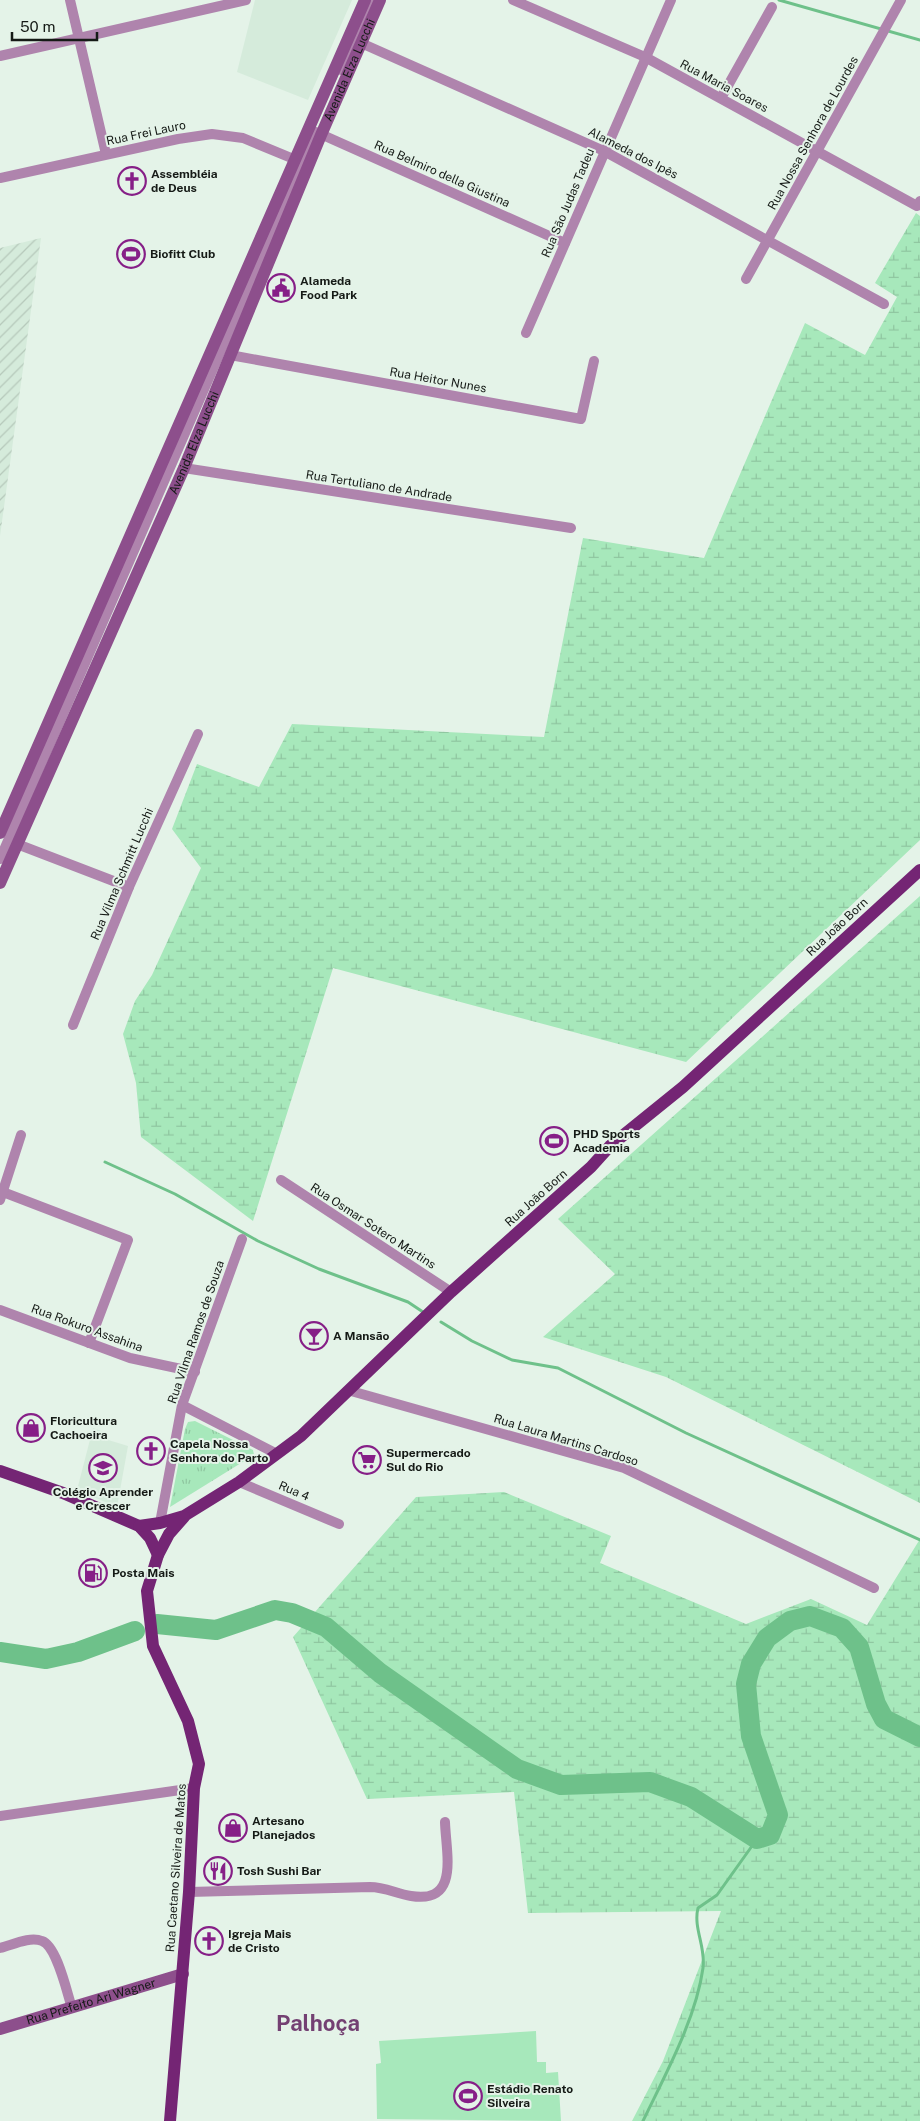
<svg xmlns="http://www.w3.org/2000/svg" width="920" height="2121" viewBox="0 0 920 2121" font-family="'Public Sans',sans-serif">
	<defs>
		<pattern id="industrial-furrows" width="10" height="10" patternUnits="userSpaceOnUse" patternTransform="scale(1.25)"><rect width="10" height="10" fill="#d5ebdb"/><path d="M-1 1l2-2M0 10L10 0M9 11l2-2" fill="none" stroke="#b6c9bb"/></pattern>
		<pattern id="grass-tufts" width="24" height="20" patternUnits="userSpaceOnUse" patternTransform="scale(1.25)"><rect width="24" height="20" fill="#a7e8bb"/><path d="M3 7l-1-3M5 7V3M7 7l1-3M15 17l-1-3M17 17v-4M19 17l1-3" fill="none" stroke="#8fc6a0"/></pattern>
		<pattern id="wetland-marsh" width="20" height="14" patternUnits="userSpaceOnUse" patternTransform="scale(1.25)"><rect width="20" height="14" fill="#a7e8bb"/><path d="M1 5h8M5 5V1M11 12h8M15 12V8" fill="none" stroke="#8fc6a0"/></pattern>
	</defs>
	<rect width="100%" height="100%" fill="#e4f3e8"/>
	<g fill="#d5ebdb">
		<polygon points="255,0 352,0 308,100 237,72"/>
		<polygon points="93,1428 107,1433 105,1439 128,1446 117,1507 77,1490"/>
	</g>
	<polygon fill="url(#industrial-furrows)" points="41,238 0,536 0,248"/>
	<polygon fill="url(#grass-tufts)" points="195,1421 253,1450 254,1455 170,1507 185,1429 188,1422"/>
	<g fill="url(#wetland-marsh)">
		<polygon points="916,213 920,216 920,840 686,1062 333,968 253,1221 141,1137 136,1083 123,1034 135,1001 152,975 201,868 172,829 197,764 259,787 292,724 544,737 583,538 704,558 805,323 865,355 897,297 875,283"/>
		<polygon points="920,896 920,1503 666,1377 543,1337 615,1274 558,1219"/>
		<polygon points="504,1492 611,1536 600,1563 746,1624 811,1599 867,1625 920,1539 920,2121 632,2121 663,2061 721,1911 528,1913 514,1792 367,1799 293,1637 416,1497"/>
	</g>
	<polygon fill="#a7e8bb" points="536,2031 537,2062 546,2062 546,2073 558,2072 561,2121 377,2119 376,2064 381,2063 379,2041"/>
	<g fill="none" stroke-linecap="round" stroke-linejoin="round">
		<g stroke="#6ec18a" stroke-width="3">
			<polyline points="779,0 920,40"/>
			<polyline points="105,1162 175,1194 258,1241 319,1269 408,1302 423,1312"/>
			<polyline points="441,1322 472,1341 512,1360 558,1368 686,1433 920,1540"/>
			<path d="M643,2121C665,2075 696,2019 703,1968C706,1947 693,1928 698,1908L717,1895L757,1839"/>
		</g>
		<g stroke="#6ec18a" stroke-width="20">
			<polyline points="157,1624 216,1630 275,1610 292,1613 326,1627 380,1673 517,1769 561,1785 650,1782 691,1797 757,1839 770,1835 778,1815 751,1736 746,1684 751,1664 767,1638 790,1621 810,1616 842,1628 859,1647 876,1704 884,1719 920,1737"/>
			<polyline points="0,1652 46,1659 78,1652 135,1631"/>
		</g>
		<g stroke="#af84ad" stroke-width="10">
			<polyline points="70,0 106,154"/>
			<polyline points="513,0 645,57 917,206 920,201"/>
			<polyline points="361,43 604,151 884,304"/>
			<polyline points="0,56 246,0"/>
			<polyline points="341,70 373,0"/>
			<polyline points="721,98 772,7"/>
			<polyline points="316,132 565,243"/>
			<polyline points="0,178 178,139 212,134 243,138 301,162"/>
			<polyline points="746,279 901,0"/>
			<polyline points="526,333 671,0"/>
			<polyline points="230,355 581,419 594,361"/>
			<polyline points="184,468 571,528"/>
			<polyline points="17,844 129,887"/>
			<polyline points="0,859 258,265 313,133"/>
			<polyline points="73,1025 129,887 198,734"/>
			<polyline points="281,1180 451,1292"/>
			<polyline points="0,1191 128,1240 89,1343"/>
			<polyline points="0,1200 21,1135"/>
			<polyline points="0,1310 130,1358 195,1372"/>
			<polyline points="351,1391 624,1468 874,1588"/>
			<polyline points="182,1405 277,1454"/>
			<polyline points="239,1482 339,1524"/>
			<polyline points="160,1523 182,1405 242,1239"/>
			<polyline points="0,1816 194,1788"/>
			<path d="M189,1892L370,1887C385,1887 397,1894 411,1896C460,1904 446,1854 445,1822"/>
			<path d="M0,1948C12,1945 30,1936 42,1941C57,1946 67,1993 72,2008"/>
		</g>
		<g stroke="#8d4f8c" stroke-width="12">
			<polyline points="0,833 365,0"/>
			<path id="s1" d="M0,883L184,468L321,135L380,0"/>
			<path id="s2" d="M0,2029L183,1974"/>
		</g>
		<g stroke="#742574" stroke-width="12">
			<polyline points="0,1471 63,1493 139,1526 150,1538 158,1555"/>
			<polyline points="139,1526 160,1523 184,1516 239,1482 301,1436 451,1292 591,1167 610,1146 683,1087 920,870"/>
			<polyline points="170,2121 189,1892 194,1788 199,1764 188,1721 153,1646 147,1591 158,1555 169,1534 184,1517"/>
		</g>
	</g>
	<defs>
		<symbol id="church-ring" viewBox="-11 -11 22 22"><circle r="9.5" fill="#e4f3e8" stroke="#861f87" stroke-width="1.5"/><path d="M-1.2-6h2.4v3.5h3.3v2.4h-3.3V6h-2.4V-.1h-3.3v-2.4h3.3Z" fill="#861f87"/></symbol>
		<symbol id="stadium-ring" viewBox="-11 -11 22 22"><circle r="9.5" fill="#e4f3e8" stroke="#861f87" stroke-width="1.5"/><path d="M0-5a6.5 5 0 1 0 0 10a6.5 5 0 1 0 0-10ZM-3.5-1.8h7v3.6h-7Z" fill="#861f87"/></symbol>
		<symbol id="civic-ring" viewBox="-11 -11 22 22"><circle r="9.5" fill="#e4f3e8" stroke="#861f87" stroke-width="1.5"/><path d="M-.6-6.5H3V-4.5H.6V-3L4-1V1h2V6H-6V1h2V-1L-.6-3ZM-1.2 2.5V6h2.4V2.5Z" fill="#861f87"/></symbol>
		<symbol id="bar-ring" viewBox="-11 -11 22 22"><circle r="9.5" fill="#e4f3e8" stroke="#861f87" stroke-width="1.5"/><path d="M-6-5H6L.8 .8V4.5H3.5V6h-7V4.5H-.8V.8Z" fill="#861f87"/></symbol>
		<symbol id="shop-ring" viewBox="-11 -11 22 22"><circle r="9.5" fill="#e4f3e8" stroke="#861f87" stroke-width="1.5"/><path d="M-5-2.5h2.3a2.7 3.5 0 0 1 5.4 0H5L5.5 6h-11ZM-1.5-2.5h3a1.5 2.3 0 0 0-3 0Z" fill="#861f87"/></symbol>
		<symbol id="supermarket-ring" viewBox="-11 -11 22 22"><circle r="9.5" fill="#e4f3e8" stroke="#861f87" stroke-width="1.5"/><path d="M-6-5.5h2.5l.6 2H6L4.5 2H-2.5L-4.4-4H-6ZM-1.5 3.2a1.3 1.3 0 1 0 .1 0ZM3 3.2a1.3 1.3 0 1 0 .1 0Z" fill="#861f87"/></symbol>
		<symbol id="school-ring" viewBox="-11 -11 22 22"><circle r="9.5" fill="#e4f3e8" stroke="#861f87" stroke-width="1.5"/><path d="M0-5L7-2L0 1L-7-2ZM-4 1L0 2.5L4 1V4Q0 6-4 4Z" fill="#861f87"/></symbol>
		<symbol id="fuel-ring" viewBox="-11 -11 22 22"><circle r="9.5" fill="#e4f3e8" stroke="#861f87" stroke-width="1.5"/><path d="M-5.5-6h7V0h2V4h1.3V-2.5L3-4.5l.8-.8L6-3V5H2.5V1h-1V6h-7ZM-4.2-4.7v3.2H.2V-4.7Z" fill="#861f87"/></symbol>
		<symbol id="restaurant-ring" viewBox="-11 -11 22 22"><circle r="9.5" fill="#e4f3e8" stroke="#861f87" stroke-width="1.5"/><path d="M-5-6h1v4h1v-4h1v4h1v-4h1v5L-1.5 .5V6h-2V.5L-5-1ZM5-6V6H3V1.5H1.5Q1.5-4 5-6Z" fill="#861f87"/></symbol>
	</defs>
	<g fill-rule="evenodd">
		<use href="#church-ring" x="116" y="165" width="32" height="32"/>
		<use href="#stadium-ring" x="115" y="238" width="32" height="32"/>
		<use href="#civic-ring" x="265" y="272" width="32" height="32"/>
		<use href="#stadium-ring" x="538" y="1125" width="32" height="32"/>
		<use href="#bar-ring" x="298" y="1320" width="32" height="32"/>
		<use href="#shop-ring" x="15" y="1412" width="32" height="32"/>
		<use href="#church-ring" x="135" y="1435" width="32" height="32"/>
		<use href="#supermarket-ring" x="351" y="1444" width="32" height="32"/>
		<use href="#school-ring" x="87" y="1452" width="32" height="32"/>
		<use href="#fuel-ring" x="77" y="1557" width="32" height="32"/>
		<use href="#shop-ring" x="217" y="1812" width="32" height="32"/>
		<use href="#restaurant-ring" x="202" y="1855" width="32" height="32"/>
		<use href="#church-ring" x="193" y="1925" width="32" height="32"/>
		<use href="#stadium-ring" x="452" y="2080" width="32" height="32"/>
	</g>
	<g text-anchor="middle" stroke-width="4" stroke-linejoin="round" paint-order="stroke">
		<g font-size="12" fill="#151a16" stroke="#e4f3e8">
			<text dy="4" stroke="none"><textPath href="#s1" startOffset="885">Avenida Elza Lucchi</textPath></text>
			<text transform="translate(724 86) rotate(28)" y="4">Rua Maria Soares</text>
			<text transform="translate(146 133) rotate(-12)" y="4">Rua Frei Lauro</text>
			<text transform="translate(813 133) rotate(-61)" y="4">Rua Nossa Senhora de Lourdes</text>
			<text transform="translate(633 153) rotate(27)" y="4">Alameda dos Ipês</text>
			<text transform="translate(442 174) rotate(24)" y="4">Rua Belmiro della Giustina</text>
			<text transform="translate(568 203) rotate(-67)" y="4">Rua São Judas Tadeu</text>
			<text transform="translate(438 380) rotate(10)" y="4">Rua Heitor Nunes</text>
			<text dy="4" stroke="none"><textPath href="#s1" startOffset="481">Avenida Elza Lucchi</textPath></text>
			<text transform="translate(379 486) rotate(9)" y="4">Rua Tertuliano de Andrade</text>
			<text transform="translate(122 874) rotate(-67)" y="4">Rua Vilma Schmitt Lucchi</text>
			<text transform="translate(837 927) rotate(-43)" y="4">Rua João Born</text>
			<text transform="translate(536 1198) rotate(-42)" y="4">Rua João Born</text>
			<text transform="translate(373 1226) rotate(33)" y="4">Rua Osmar Sotero Martins</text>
			<text transform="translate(87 1328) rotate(20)" y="4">Rua Rokuro Assahina</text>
			<text transform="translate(196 1332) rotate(-71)" y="4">Rua Vilma Ramos de Souza</text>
			<text transform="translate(566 1440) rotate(17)" y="4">Rua Laura Martins Cardoso</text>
			<text transform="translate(294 1491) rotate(23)" y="4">Rua 4</text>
			<text transform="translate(176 1868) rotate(-86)" y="4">Rua Caetano Silveira de Matos</text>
			<text dy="4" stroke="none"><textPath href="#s2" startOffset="95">Rua Prefeito Ari Wagner</textPath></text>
		</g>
		<g font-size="12" font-weight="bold" fill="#151a16" stroke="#e4f3e8" text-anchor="start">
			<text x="151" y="178">Assembléia<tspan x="151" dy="14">de Deus</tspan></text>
			<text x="150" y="258">Biofitt Club</text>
			<text x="300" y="285">Alameda<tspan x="300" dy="14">Food Park</tspan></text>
			<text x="573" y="1138">PHD Sports<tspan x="573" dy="14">Academia</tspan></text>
			<text x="333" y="1340">A Mansão</text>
			<text x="50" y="1425">Floricultura<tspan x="50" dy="14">Cachoeira</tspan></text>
			<text x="170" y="1448">Capela Nossa<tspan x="170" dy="14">Senhora do Parto</tspan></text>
			<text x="386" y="1457">Supermercado<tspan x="386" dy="14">Sul do Rio</tspan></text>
			<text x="103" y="1496" text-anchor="middle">Colégio Aprender<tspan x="103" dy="14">e Crescer</tspan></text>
			<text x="112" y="1577">Posta Mais</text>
			<text x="252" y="1825">Artesano<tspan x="252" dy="14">Planejados</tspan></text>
			<text x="237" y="1875">Tosh Sushi Bar</text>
			<text x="228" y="1938">Igreja Mais<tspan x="228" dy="14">de Cristo</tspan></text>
			<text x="487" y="2093">Estádio Renato<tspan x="487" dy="14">Silveira</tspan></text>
		</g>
		<g font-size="22" font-weight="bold" fill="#734072" stroke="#e4f3e8">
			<text x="318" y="2031">Palhoça</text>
		</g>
	</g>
	<path d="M12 32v8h85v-8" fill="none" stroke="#151a16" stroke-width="2.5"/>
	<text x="20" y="32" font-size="15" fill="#151a16" stroke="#e4f3e8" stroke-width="4" paint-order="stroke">50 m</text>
</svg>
